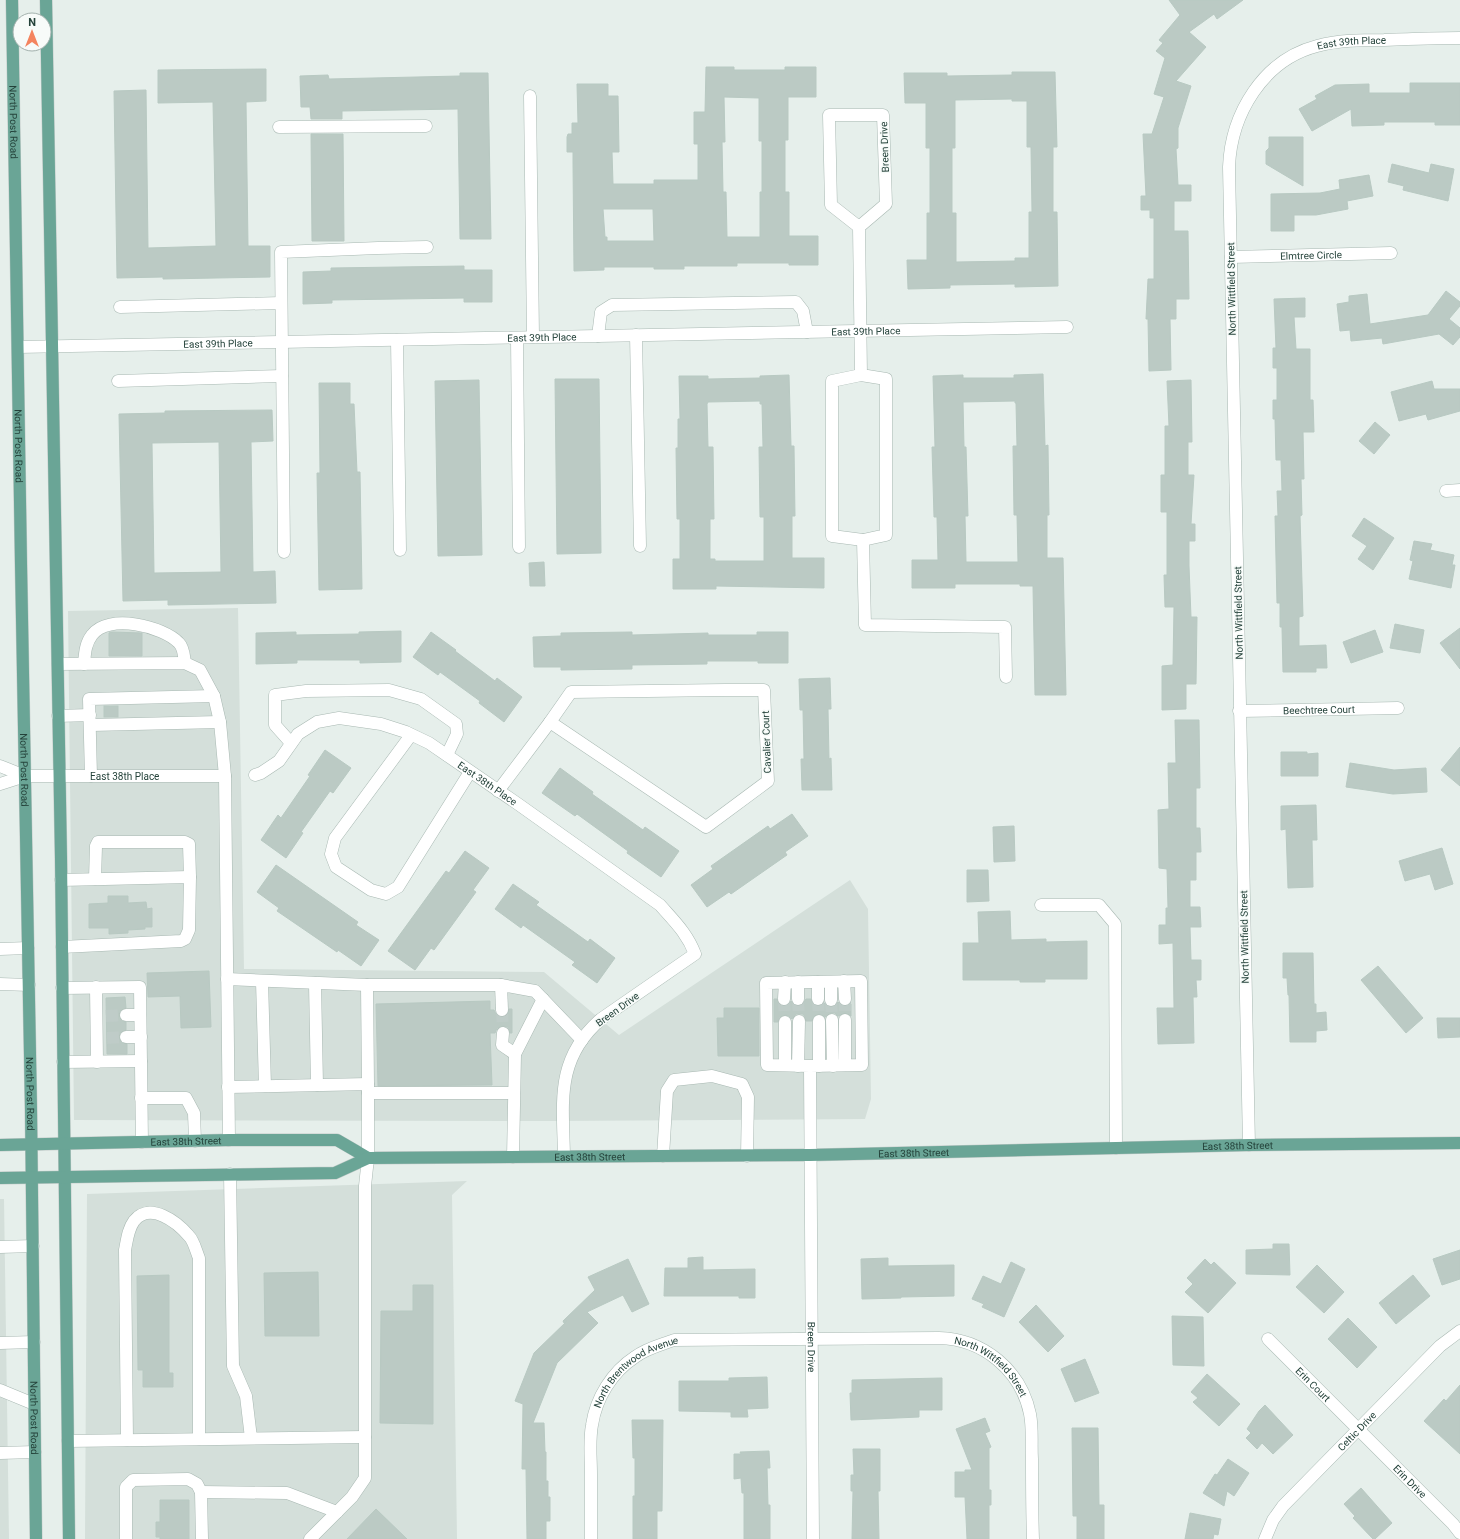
<svg xmlns="http://www.w3.org/2000/svg" width="1460" height="1539" viewBox="0 0 1460 1539" font-family="Roboto,sans-serif">
	<rect width="100%" height="100%" fill="#e6efeb"/>
	<g fill="#d4dfda">
		<polygon points="238,608 244,969 544,972 619,1035 850,880 868,909 871,1099 865,1119 553,1121 74,1120 68,611"/>
		<polygon points="467,1181 452,1195 457,1539 85,1539 87,1194"/>
		<polygon points="0,1199 4,1199 9,1539 0,1539"/>
	</g>
	<g fill="#bbcac4" stroke="#b8c9c2" fill-rule="evenodd">
		<polygon points="1169,0 1243,0 1217,19 1214,14 1189,32 1206,47 1176,81 1191,86 1178,128 1178,148 1176,149 1178,185 1191,185 1191,201 1174,201 1174,231 1188,231 1189,299 1176,299 1176,319 1170,319 1171,370 1149,371 1148,319 1146,319 1148,279 1154,279 1154,218 1150,218 1150,210 1141,210 1141,196 1146,196 1143,134 1152,134 1164,97 1154,94 1165,58 1156,51 1163,43 1159,40 1180,15"/>
		<path d="M706,67H734V70H785V67H816V97H788V140H785V192H789V236H818V265H789V263H737V266H684V269H654V267H604V270L574,271L573,162V152H567V137L568,134H572V123H578L577,84H608V96H618L619,152H612L613,184H654V180H698V144H694V112H705ZM724,97L759,98V141H762V192H760V237H727L726,192H723L722,142H725ZM603,209H653L654,241H607V237H605Z"/>
		<polygon points="266,69 266,101 246,102 248,246 270,246 270,277 163,279 163,277 117,278 114,91 146,90 148,248 216,246 213,102 158,103 158,70"/>
		<path d="M1012,72H1055L1057,147H1053V212H1057L1058,286L1015,287V284L950,285V288L908,289L907,260H927V213H930V148H926V103H905L904,73H947V76L1012,75ZM1012,99V101H1027V147H1031L1032,212H1029V258H1015V261L956,262V213H952V148H955V100Z"/>
		<polygon points="460,73 488,73 491,239 460,239 458,109 342,111 342,119 311,119 310,107 301,107 300,76 328,75 329,79 460,76"/>
		<polygon points="1410,83 1460,83 1460,125 1435,125 1435,122 1384,122 1384,125 1352,126 1351,109 1312,131 1299,109 1317,99 1315,96 1335,85 1369,84 1369,93 1410,93"/>
		<polygon points="311,134 343,134 344,241 312,241"/>
		<polygon points="1269,137 1303,137 1303,186 1266,164 1266,151 1269,148"/>
		<polygon points="1392,164 1429,173 1431,164 1454,169 1448,201 1403,190 1404,186 1388,182"/>
		<polygon points="1369,175 1373,196 1347,201 1348,209 1316,215 1294,215 1294,231 1271,231 1271,194 1320,193 1340,189 1339,180"/>
		<polygon points="464,266 464,270 492,270 492,302 464,302 464,298 332,300 332,303 303,304 303,272 331,271 331,268"/>
		<polygon points="1446,291 1460,302 1460,306 1449,319 1460,328 1460,337 1453,345 1439,334 1383,344 1382,338 1351,341 1350,330 1340,331 1337,304 1349,302 1349,296 1367,294 1370,324 1428,315"/>
		<polygon points="1305,298 1305,317 1294,317 1296,349 1310,349 1310,400 1313,400 1314,432 1303,432 1304,479 1301,479 1302,515 1300,516 1303,616 1299,617 1299,646 1326,645 1327,668 1316,668 1316,672 1283,672 1282,627 1280,627 1280,603 1277,603 1275,516 1278,516 1277,491 1282,491 1281,460 1276,460 1275,419 1273,419 1273,400 1277,400 1277,368 1273,368 1273,348 1276,348 1274,299"/>
		<path d="M1043,374L1045,446L1048,445L1049,515H1047V558H1063L1066,695H1035L1033,586H1020V584H955V588H912V560H938L937,517H934L932,447H935L933,376L963,375V378H1014V375ZM1015,401V403H1016L1017,446H1013L1014,515H1017L1018,562H966L965,516H968L966,447H964L963,402Z"/>
		<path d="M789,375L791,446H794L795,516H792V558H824V588L716,586V589H673V559H680V519H677L676,448H678V419H680L679,376H708V379L760,378V376ZM760,401V404H762L763,447H759L760,517H764V561H715V559H710V519H714L713,447H708L707,404L708,402Z"/>
		<polygon points="555,379 599,379 601,553 557,554"/>
		<polygon points="479,380 482,555 438,556 435,381"/>
		<polygon points="1191,380 1192,442 1188,442 1188,475 1194,475 1191,524 1195,524 1195,541 1189,541 1189,566 1191,617 1197,617 1196,684 1186,684 1186,709 1162,710 1162,666 1173,665 1174,607 1165,607 1164,575 1167,575 1167,512 1161,512 1161,475 1165,475 1165,426 1169,426 1167,381"/>
		<polygon points="1432,381 1434,389 1460,389 1460,411 1428,420 1426,414 1399,421 1391,392"/>
		<polygon points="319,383 350,383 350,404 354,404 357,472 360,472 362,589 319,590 317,473 320,473"/>
		<path d="M272,410L273,441L251,442L253,572L275,571L276,603L168,605V600L123,601L119,414L165,413V411ZM219,442L221,572L154,573L152,443Z"/>
		<polygon points="1375,422 1390,435 1374,454 1359,441"/>
		<polygon points="1364,518 1394,538 1373,570 1358,559 1367,546 1352,536"/>
		<polygon points="1414,541 1432,544 1430,550 1454,555 1452,565 1455,565 1451,588 1409,579 1413,561 1410,560"/>
		<polygon points="544,562 545,586 530,586 529,563"/>
		<polygon points="1395,624 1424,630 1420,653 1390,648"/>
		<polygon points="1460,628 1460,669 1440,643"/>
		<polygon points="1375,630 1383,652 1351,663 1343,642"/>
		<polygon points="401,631 401,662 360,663 360,660 297,660 297,663 256,664 256,633 296,632 296,635 359,634 359,632"/>
		<polygon points="111,632 142,633 142,656 109,656 109,633"/>
		<polygon points="431,632 456,650 455,651 495,681 497,678 522,697 504,722 479,703 480,701 440,672 438,675 413,657"/>
		<polygon points="632,632 632,635 708,633 708,635 757,635 757,632 788,632 788,663 758,663 758,661 707,661 707,664 632,665 632,669 561,670 561,667 534,667 533,637 561,636 561,633"/>
		<polygon points="830,678 831,709 828,709 829,759 831,758 832,790 802,790 801,759 804,759 803,710 800,710 799,679"/>
		<rect x="104" y="706" width="14" height="11"/>
		<polygon points="1175,720 1199,720 1200,788 1196,788 1196,828 1200,828 1201,852 1196,852 1196,880 1190,880 1190,907 1200,907 1201,927 1190,927 1191,960 1201,960 1201,980 1196,980 1197,997 1193,997 1194,1043 1158,1044 1157,1008 1174,1008 1173,943 1159,944 1159,925 1166,925 1166,908 1168,908 1167,869 1159,868 1158,810 1169,809 1168,763 1176,763"/>
		<polygon points="1460,747 1460,786 1441,770"/>
		<polygon points="325,750 351,768 333,793 330,791 301,832 303,833 286,858 261,840 278,815 281,818 310,776 308,775"/>
		<polygon points="1281,752 1307,752 1307,754 1318,753 1318,776 1281,776"/>
		<polygon points="1350,763 1394,770 1426,768 1427,792 1393,794 1346,787"/>
		<polygon points="560,768 593,792 592,794 643,830 645,827 679,851 661,877 627,853 628,851 577,814 575,816 542,793"/>
		<polygon points="1316,805 1317,840 1312,840 1313,887 1288,888 1286,829 1281,830 1281,806"/>
		<polygon points="792,814 808,836 785,852 787,855 731,894 729,892 707,907 691,885 713,869 711,866 768,826 770,829"/>
		<polygon points="1014,826 1015,861 994,862 993,827"/>
		<polygon points="1442,848 1453,884 1435,890 1430,874 1405,881 1399,861"/>
		<polygon points="465,851 489,868 473,890 476,892 434,950 431,948 415,970 388,951 446,871 449,873"/>
		<polygon points="276,865 358,922 356,925 379,940 361,966 338,950 337,952 277,911 279,908 257,892"/>
		<polygon points="967,870 988,870 989,901 967,902"/>
		<polygon points="513,884 539,902 536,905 588,942 590,939 615,958 597,983 572,965 575,962 523,925 521,928 495,909"/>
		<polygon points="108,896 128,896 128,903 146,902 147,909 152,908 152,927 145,927 145,929 128,930 128,933 109,934 109,928 89,928 89,904 108,903"/>
		<polygon points="1010,911 1011,940 1046,939 1046,942 1087,941 1087,979 1045,979 1045,982 1020,982 1020,980 963,980 963,943 979,943 978,912"/>
		<polygon points="1283,953 1313,953 1314,1004 1316,1004 1316,1013 1326,1012 1327,1030 1316,1031 1316,1042 1290,1042 1289,995 1288,995 1287,978 1283,978"/>
		<polygon points="1378,966 1423,1018 1406,1033 1361,980"/>
		<polygon points="209,971 211,1027 181,1028 180,996 148,997 147,973"/>
		<polygon points="125,997 126,1008 120,1011 119,1015 122,1021 126,1022 126,1030 120,1033 119,1037 122,1043 127,1044 127,1054 107,1054 106,998"/>
		<polygon points="774,999 777,999 780,1005 784,1006 788,1005 791,1001 795,1006 801,1006 806,999 811,999 812,1003 818,1006 824,1003 827,1006 831,1007 835,1006 838,1002 841,1005 845,1006 851,1004 851,1016 845,1013 838,1016 835,1013 831,1013 825,1017 819,1014 813,1017 812,1021 806,1021 805,1017 803,1014 796,1014 792,1019 789,1016 785,1015 779,1018 778,1022 774,1022"/>
		<polygon points="490,1001 490,1010 494,1010 496,1014 499,1017 506,1016 508,1014 509,1009 512,1009 512,1033 510,1033 508,1027 503,1026 497,1028 495,1033 490,1033 492,1085 378,1086 376,1004"/>
		<polygon points="724,1008 759,1008 759,1056 718,1056 717,1018 724,1018"/>
		<polygon points="1437,1018 1460,1018 1460,1037 1438,1038"/>
		<polygon points="1273,1244 1289,1244 1290,1275 1246,1274 1246,1250 1273,1249"/>
		<polygon points="1460,1250 1460,1279 1442,1285 1433,1259"/>
		<polygon points="703,1257 703,1270 755,1269 755,1298 739,1298 739,1296 664,1296 665,1268 688,1268 688,1258"/>
		<polygon points="888,1258 888,1266 954,1265 954,1296 901,1297 901,1298 862,1299 861,1259"/>
		<polygon points="628,1259 649,1304 632,1312 623,1295 587,1312 598,1323 557,1363 533,1423 544,1423 545,1452 546,1452 546,1481 548,1481 548,1497 550,1497 550,1521 546,1521 546,1539 527,1539 526,1469 522,1469 523,1404 515,1401 534,1353 567,1321 564,1323 563,1321 595,1290 588,1277"/>
		<polygon points="1205,1259 1211,1265 1214,1262 1236,1283 1208,1313 1185,1292 1193,1284 1187,1278"/>
		<polygon points="1011,1262 1025,1269 1004,1317 982,1307 984,1304 972,1299 983,1276 1001,1284"/>
		<polygon points="1317,1265 1344,1292 1324,1313 1296,1287"/>
		<polygon points="318,1272 319,1336 265,1336 264,1273"/>
		<polygon points="169,1275 169,1373 173,1373 173,1387 143,1387 143,1370 138,1370 137,1276"/>
		<polygon points="1413,1275 1430,1296 1396,1324 1379,1303"/>
		<polygon points="413,1285 433,1285 433,1424 380,1423 381,1311 413,1311"/>
		<polygon points="1036,1305 1064,1336 1048,1352 1019,1322"/>
		<polygon points="1172,1316 1203,1317 1204,1366 1173,1365"/>
		<polygon points="1348,1318 1377,1347 1357,1368 1328,1339"/>
		<polygon points="1085,1359 1099,1393 1075,1402 1061,1369"/>
		<polygon points="1207,1374 1240,1404 1219,1426 1193,1402 1198,1398 1191,1392"/>
		<polygon points="767,1377 768,1408 747,1409 748,1417 731,1417 731,1412 679,1411 679,1381 729,1381 729,1378"/>
		<polygon points="942,1378 942,1410 919,1410 919,1417 851,1420 850,1393 852,1393 852,1380"/>
		<polygon points="1460,1385 1460,1454 1424,1421 1444,1399 1446,1401"/>
		<polygon points="1265,1405 1293,1435 1273,1454 1262,1443 1257,1449 1246,1438 1251,1433 1247,1429 1259,1411"/>
		<polygon points="985,1418 990,1431 985,1433 991,1447 989,1448 989,1490 991,1490 991,1505 989,1505 989,1539 967,1539 965,1497 955,1497 955,1472 965,1472 965,1470 972,1470 956,1429"/>
		<polygon points="632,1420 663,1420 662,1511 657,1511 657,1539 633,1539 633,1496 635,1496 635,1458 633,1458"/>
		<polygon points="1072,1428 1098,1428 1099,1505 1104,1505 1104,1539 1077,1539 1077,1516 1073,1516"/>
		<polygon points="853,1449 880,1449 880,1491 878,1491 879,1539 852,1539 853,1491 851,1491 851,1475 854,1475"/>
		<polygon points="769,1451 770,1468 767,1468 768,1505 770,1505 770,1539 744,1539 744,1493 742,1493 741,1478 734,1479 734,1454 741,1454 740,1452"/>
		<polygon points="1228,1459 1249,1473 1234,1496 1227,1491 1224,1506 1203,1493 1215,1474 1217,1475"/>
		<polygon points="1361,1488 1392,1523 1375,1539 1373,1539 1353,1518 1355,1516 1344,1504"/>
		<polygon points="160,1500 189,1500 189,1539 160,1539 160,1537 156,1537 156,1522 160,1522"/>
		<polygon points="376,1509 407,1539 347,1539"/>
		<polygon points="1190,1513 1221,1519 1218,1535 1214,1534 1213,1539 1185,1539"/>
	</g>
	<g fill="none" stroke-linecap="round" stroke-linejoin="round">
		<g stroke="#bfccc8" stroke-width="12" stroke-dasharray="12 6" stroke-linecap="butt">
			<polyline points="784,999 785,1022"/>
			<polyline points="798,999 799,1021"/>
			<polyline points="818,999 819,1021"/>
			<polyline points="845,999 845,1020"/>
			<polyline points="831,1000 832,1020"/>
			<polyline points="502,1010 503,1033"/>
			<polyline points="106,1016 126,1015"/>
			<polyline points="107,1038 126,1037"/>
		</g>
		<defs>
			<g id="minor">
				<polyline points="530,96 533,337"/>
				<polyline points="279,127 426,126"/>
				<polyline points="859,227 886,204 883,115 829,115 831,205 859,227 861,375 886,379 886,535 863,540 865,625 1005,627 1006,677"/>
				<path id="s1" d="M1231,257L1391,253"/>
				<polyline points="120,307 281,303"/>
				<polyline points="636,335 640,546"/>
				<polyline points="598,336 601,312 612,305 796,302 803,311 807,332"/>
				<polyline points="517,338 519,547"/>
				<polyline points="397,340 400,550"/>
				<path id="s2" d="M18,347L1067,327"/>
				<polyline points="861,375 832,381 832,536 863,540"/>
				<polyline points="118,381 282,376"/>
				<polyline points="1446,491 1460,490"/>
				<polyline points="284,552 281,252 378,248 427,247"/>
				<polyline points="58,664 185,663 200,670 214,696 220,722 225,776 229,1140"/>
				<path d="M84,664C85,654 85,644 92,635C108,613 163,626 179,643C184,648 184,657 185,663"/>
				<polygon points="725,690 764,690 768,781 706,827 550,722 571,692"/>
				<path id="s3" d="M1239,711L1398,708"/>
				<polyline points="58,716 90,715"/>
				<polyline points="91,725 220,722"/>
				<polyline points="411,735 335,838 331,854 336,867 371,890 386,894 398,887 470,772"/>
				<polyline points="291,743 275,725 275,695 306,691 389,690 421,699 456,724 457,734 447,755"/>
				<polyline points="0,766 25,776"/>
				<path id="s4" d="M255,775L261,773L279,761L298,734L317,722L339,718L381,724L406,732L429,743L518,804L660,905C674,921 687,933 695,954L601,1019C555,1059 563,1102 564,1156"/>
				<polyline points="91,776 89,699 214,696"/>
				<path id="s5" d="M0,784L25,776H225"/>
				<polyline points="498,791 550,722"/>
				<polyline points="95,879 96,846 98,842 185,842 189,844 190,877"/>
				<polyline points="61,880 190,877 189,930 185,939 181,941 62,947"/>
				<polyline points="1041,905 1099,905 1115,924 1116,1148"/>
				<polyline points="0,949 28,948"/>
				<polyline points="227,979 367,985 501,985 535,991 582,1040"/>
				<polyline points="262,981 265,1086"/>
				<polyline points="844,981 845,999"/>
				<polyline points="798,982 798,999"/>
				<polyline points="818,982 818,999"/>
				<polyline points="831,982 831,1000"/>
				<polyline points="315,983 317,1085"/>
				<polyline points="0,984 29,985"/>
				<polyline points="367,985 368,1084"/>
				<polyline points="501,985 502,1010"/>
				<polyline points="96,987 97,1062"/>
				<polyline points="62,988 140,987 142,1142"/>
				<polyline points="784,999 785,982"/>
				<polyline points="126,1015 140,1015"/>
				<polyline points="832,1020 833,1066"/>
				<polyline points="845,1020 845,1065"/>
				<polyline points="819,1021 819,1066"/>
				<polyline points="785,1022 785,1065"/>
				<polyline points="503,1033 502,1045 515,1054"/>
				<polyline points="126,1037 141,1037"/>
				<polyline points="63,1062 141,1061"/>
				<polyline points="798,1066 799,1021"/>
				<path id="s6" d="M810,1066L862,1065L861,981L766,983L767,1065L810,1066L813,1539"/>
				<polyline points="228,1087 368,1084 368,1158 365,1186 365,1478 352,1497 310,1539"/>
				<polyline points="368,1093 514,1093"/>
				<polyline points="141,1098 186,1098 194,1113 195,1141"/>
				<path id="s7" d="M1249,1145L1229,167C1231,114 1263,60 1317,46C1339,40 1362,40 1384,40C1409,39 1435,38 1460,38"/>
				<polyline points="663,1156 667,1091 674,1080 712,1076 742,1084 748,1097 747,1156"/>
				<polyline points="513,1157 515,1054 543,999"/>
				<polyline points="230,1174 233,1366 246,1396 251,1438"/>
				<polyline points="0,1247 33,1246"/>
				<path id="s8" d="M1268,1339L1453,1524L1460,1533"/>
				<polyline points="0,1343 34,1342"/>
				<polyline points="0,1390 34,1404"/>
				<path d="M127,1440L125,1250C127,1240 128,1229 134,1221C150,1201 177,1222 189,1236C194,1241 196,1251 199,1258V1439"/>
				<polyline points="68,1441 365,1437"/>
				<polyline points="0,1453 35,1452"/>
				<polyline points="201,1492 287,1493 337,1512"/>
				<polyline points="126,1539 126,1487 133,1480 188,1479 197,1484 201,1492 202,1539"/>
				<path id="s9" d="M591,1539C591,1517 591,1496 591,1474C591,1458 589,1441 592,1425C596,1398 612,1372 635,1357C647,1348 661,1345 674,1340L939,1338C983,1339 1021,1370 1030,1414C1033,1429 1031,1444 1032,1459C1032,1486 1032,1512 1033,1539"/>
				<path id="s10" d="M1265,1539L1273,1520L1283,1506L1440,1346L1460,1331"/>
			</g>
			<g id="major">
				<path id="s11" d="M12,0L21,564L31,1109L36,1539"/>
				<polyline points="46,0 61,858 69,1539"/>
				<path id="s12" d="M0,1145L229,1140H337L368,1158"/>
				<path id="s13" d="M0,1178L335,1173L368,1158L810,1155L1249,1145L1460,1143"/>
			</g>
		</defs>
		<use href="#minor" stroke="#a8b8b2" stroke-width="13"/>
		<use href="#major" stroke="#c2cac8" stroke-width="13"/>
		<use href="#minor" stroke="#fff" stroke-width="12"/>
		<use href="#major" stroke="#6aa596" stroke-width="12"/>
	</g>
	<g text-anchor="middle" stroke-width="3" stroke-linejoin="round" paint-order="stroke">
		<g font-size="10" fill="#24423a" stroke="#f7fbf9">
			<text dy="4" stroke="none"><textPath href="#s7" startOffset="1173">East 39th Place</textPath></text>
			<text dy="4" stroke="none"><textPath href="#s11" startOffset="122">North Post Road</textPath></text>
			<text transform="translate(884 147) rotate(-92)" y="4">Breen Drive</text>
			<text dy="4" stroke="none"><textPath href="#s1" startOffset="80">Elmtree Circle</textPath></text>
			<text transform="translate(1231 289) rotate(-91)" y="4">North Wittfield Street</text>
			<text dy="4" stroke="none"><textPath href="#s2" startOffset="848">East 39th Place</textPath></text>
			<text dy="4" stroke="none"><textPath href="#s2" startOffset="524">East 39th Place</textPath></text>
			<text dy="4" stroke="none"><textPath href="#s2" startOffset="200">East 39th Place</textPath></text>
			<text dy="4" stroke="none"><textPath href="#s11" startOffset="446">North Post Road</textPath></text>
			<text transform="translate(1238 613) rotate(-91)" y="4">North Wittfield Street</text>
			<text dy="4" stroke="none"><textPath href="#s3" startOffset="80">Beechtree Court</textPath></text>
			<text transform="translate(766 742) rotate(-92)" y="4">Cavalier Court</text>
			<text dy="4" stroke="none"><textPath href="#s11" startOffset="770">North Post Road</textPath></text>
			<text dy="4" stroke="none"><textPath href="#s5" startOffset="126">East 38th Place</textPath></text>
			<text dy="4" stroke="none"><textPath href="#s4" startOffset="271">East 38th Place</textPath></text>
			<text transform="translate(1244 937) rotate(-91)" y="4">North Wittfield Street</text>
			<text transform="translate(617 1009) rotate(-36)" y="4">Breen Drive</text>
			<text dy="4" stroke="none"><textPath href="#s11" startOffset="1094">North Post Road</textPath></text>
			<text dy="4" stroke="none"><textPath href="#s12" startOffset="186">East 38th Street</textPath></text>
			<text dy="4" stroke="none"><textPath href="#s13" startOffset="1241">East 38th Street</textPath></text>
			<text dy="4" stroke="none"><textPath href="#s13" startOffset="917">East 38th Street</textPath></text>
			<text dy="4" stroke="none"><textPath href="#s13" startOffset="593">East 38th Street</textPath></text>
			<text dy="4" stroke="none"><textPath href="#s6" startOffset="637">Breen Drive</textPath></text>
			<text dy="4" stroke="none"><textPath href="#s9" startOffset="567">North Wittfield Street</textPath></text>
			<text dy="4" stroke="none"><textPath href="#s9" startOffset="188">North Brentwood Avenue</textPath></text>
			<text dy="4" stroke="none"><textPath href="#s8" startOffset="64">Erin Court</textPath></text>
			<text dy="4" stroke="none"><textPath href="#s11" startOffset="1418">North Post Road</textPath></text>
			<text dy="4" stroke="none"><textPath href="#s10" startOffset="143">Celtic Drive</textPath></text>
			<text dy="4" stroke="none"><textPath href="#s8" startOffset="201">Erin Drive</textPath></text>
		</g>
	</g>
	<g transform="translate(32 32)"><circle r="19" fill="#f7fbf9" stroke="#a3b1ad"/>
	<path d="M0-3L7 15L0 10L-7 15Z" fill="#f4845f"/>
	<text y="-6" font-size="11" font-weight="bold" text-anchor="middle" fill="#24423a">N</text>
	</g>
</svg>
